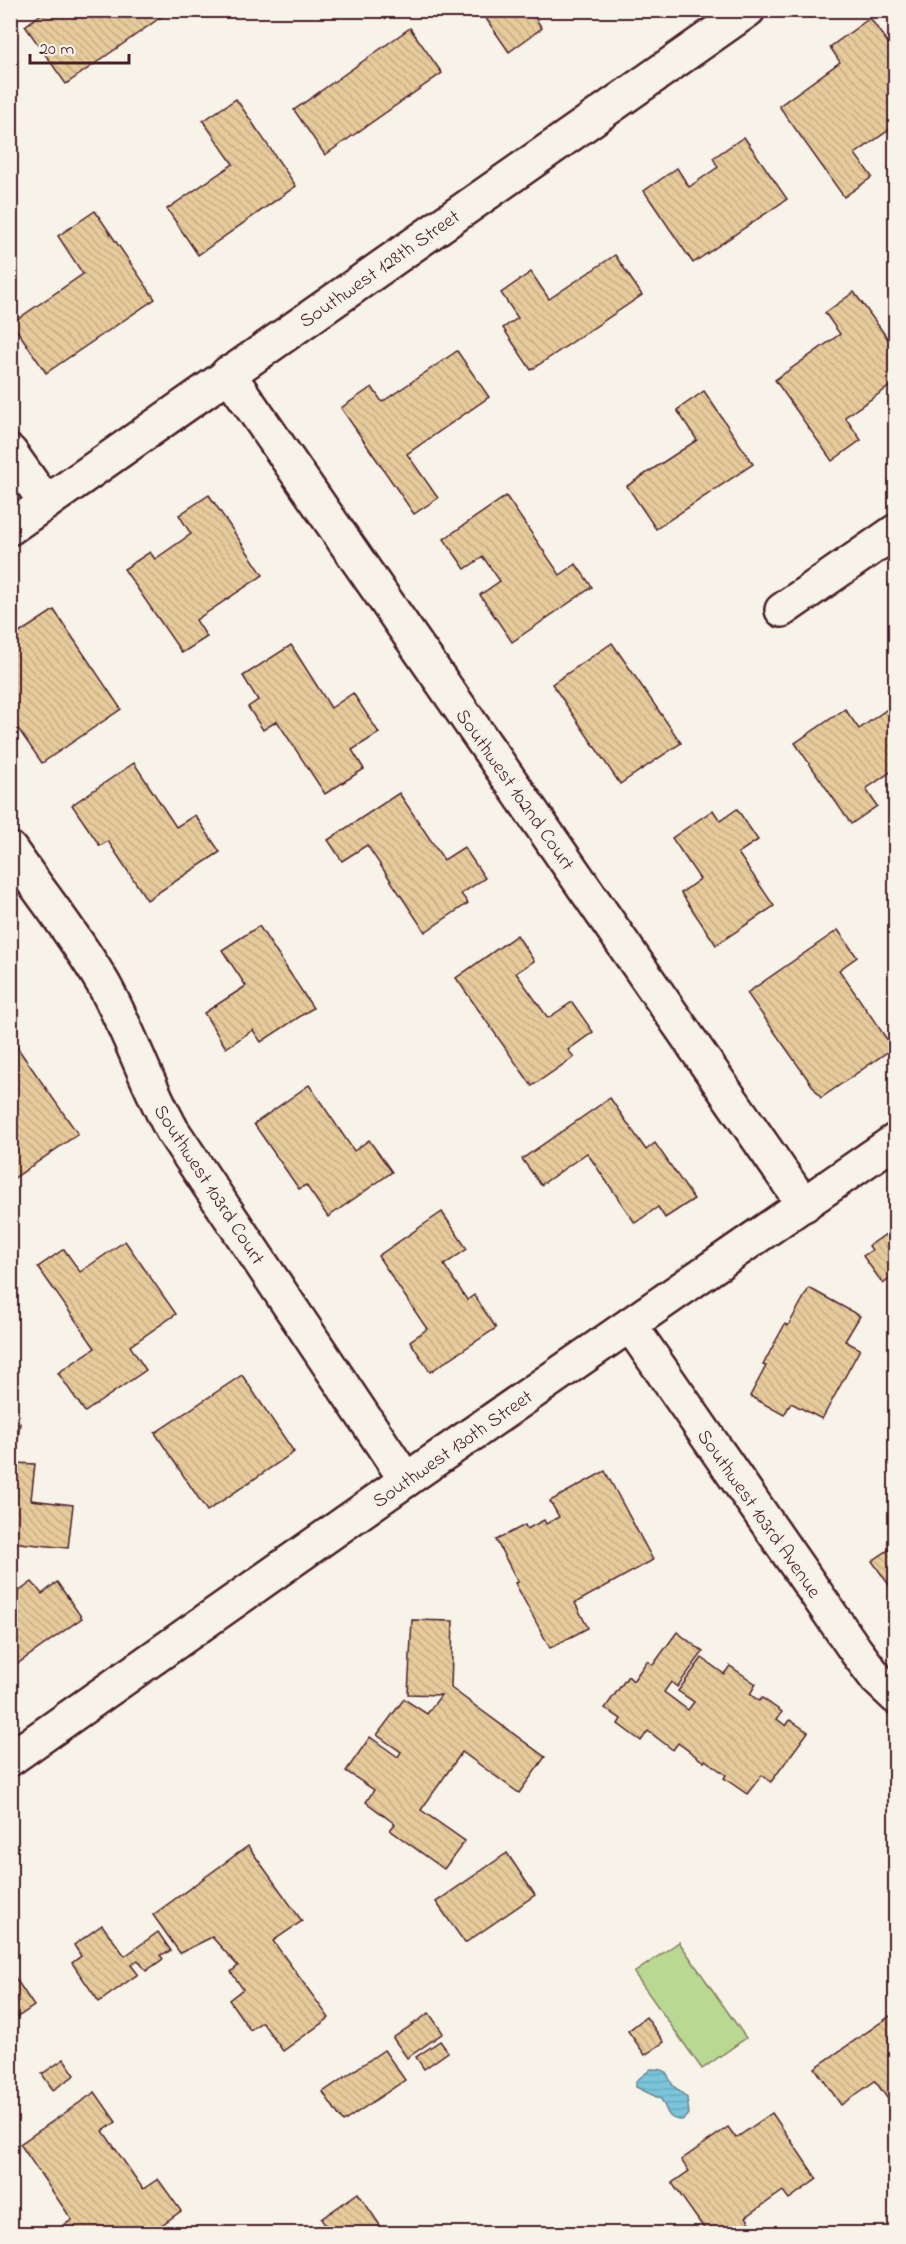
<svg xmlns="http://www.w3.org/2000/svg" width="906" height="2244" viewBox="0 0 906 2244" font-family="'Indie Flower',sans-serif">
	<defs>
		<pattern id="water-rules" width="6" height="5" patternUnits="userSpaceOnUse" patternTransform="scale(1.5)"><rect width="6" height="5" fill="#7ac5da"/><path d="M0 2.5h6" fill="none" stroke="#6ba9bb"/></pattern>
		<pattern id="building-back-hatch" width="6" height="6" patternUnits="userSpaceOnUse" patternTransform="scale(1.5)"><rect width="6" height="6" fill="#e6cb9b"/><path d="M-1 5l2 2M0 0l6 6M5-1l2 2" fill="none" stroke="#c7ae86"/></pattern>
	</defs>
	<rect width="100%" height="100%" fill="#f7f3e8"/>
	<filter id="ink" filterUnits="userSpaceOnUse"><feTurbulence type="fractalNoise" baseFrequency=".0167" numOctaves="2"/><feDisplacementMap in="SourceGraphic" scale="12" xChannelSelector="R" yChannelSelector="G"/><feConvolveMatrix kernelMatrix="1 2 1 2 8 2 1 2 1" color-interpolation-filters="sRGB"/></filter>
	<g filter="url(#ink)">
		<polygon fill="#b9d891" stroke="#827c5e" stroke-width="1.5" points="679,1942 746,2038 702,2069 634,1973"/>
		<path fill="url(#water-rules)" stroke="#678394" stroke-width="1.5" d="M651,2069C669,2070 665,2071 672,2084C675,2089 683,2093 687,2098L689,2114L682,2120C666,2120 668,2110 661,2099L636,2087V2081Z"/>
		<g fill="url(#building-back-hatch)" stroke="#4a1f2b" stroke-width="1.5">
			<polygon points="47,10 171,10 66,84 25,26"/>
			<polygon points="480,10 530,10 542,28 509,52"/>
			<polygon points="870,18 896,54 896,125 855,154 872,177 844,197 779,106 840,62 830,47"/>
			<polygon points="410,28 442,73 325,155 294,110"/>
			<polygon points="236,99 296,186 198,255 167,209 233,164 203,121"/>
			<polygon points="744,137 787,199 693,263 644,191 677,168 689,187 718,167 713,158"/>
			<polygon points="95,211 155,299 46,373 12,323 83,274 58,236"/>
			<polygon points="615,255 642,295 531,370 503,328 518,318 501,293 531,272 549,299"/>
			<polygon points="854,292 896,350 896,382 845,417 861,440 832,461 775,380 840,334 825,313"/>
			<polygon points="457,351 489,397 407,454 438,498 414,514 341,408 372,387 382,402"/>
			<polygon points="704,391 753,464 656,529 627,486 697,440 677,410"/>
			<polygon points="209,495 263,575 196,620 207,637 182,653 124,569 150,552 155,559 191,534 179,515"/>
			<polygon points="506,496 560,575 576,564 592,587 512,642 480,595 500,581 483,557 465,569 444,539"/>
			<polygon points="54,610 121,709 42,763 10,717 10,639"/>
			<polygon points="612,643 681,743 620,784 552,684"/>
			<polygon points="291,645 331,708 353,693 379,733 352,750 364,769 325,794 277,721 263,730 248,707 258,700 243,676"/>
			<polygon points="896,703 896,768 866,789 877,806 851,824 795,743 845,709 859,729"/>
			<polygon points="134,763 176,827 195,815 220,852 147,900 108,841 100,846 72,805"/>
			<polygon points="399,793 444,860 464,847 485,878 461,894 468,903 425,932 367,845 342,861 328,840"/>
			<polygon points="737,809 758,840 738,853 774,906 716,945 681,893 700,879 672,838 713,810 720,821"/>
			<polygon points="259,926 313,1008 261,1042 253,1030 226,1048 204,1013 246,986 222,950"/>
			<polygon points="838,930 857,957 839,970 893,1048 821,1098 747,993"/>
			<polygon points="517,935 534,961 516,973 548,1018 572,1002 593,1032 568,1050 574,1057 532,1086 456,978"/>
			<polygon points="12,1040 78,1134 10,1181 10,1041"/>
			<polygon points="309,1085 354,1151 369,1140 392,1172 328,1217 306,1185 299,1189 254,1124"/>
			<polygon points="610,1098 646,1150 655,1143 694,1199 665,1218 658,1207 635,1223 587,1153 541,1185 522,1159"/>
			<polygon points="442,1212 467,1249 444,1265 467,1300 474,1295 496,1328 430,1372 410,1341 427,1329 378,1256"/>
			<polygon points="896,1227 896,1281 894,1282 891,1278 883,1284 863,1256 872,1250 869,1246"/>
			<polygon points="125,1241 176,1314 130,1346 146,1370 85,1412 58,1373 95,1348 38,1267 64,1249 80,1272"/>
			<polygon points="809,1288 860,1316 845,1341 860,1349 822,1419 791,1403 784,1415 750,1396 766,1366 763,1365 774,1344 785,1324 788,1326"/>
			<polygon points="242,1375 294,1452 207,1511 155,1433"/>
			<polygon points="10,1422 20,1423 15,1463 35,1464 31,1500 73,1505 68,1548 10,1542"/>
			<polygon points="605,1471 653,1560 575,1603 588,1628 550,1648 515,1583 518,1582 496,1540 525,1525 527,1529 544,1520 546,1524 559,1517 550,1501"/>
			<polygon points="896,1545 896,1595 872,1561"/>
			<polygon points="32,1582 42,1594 57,1582 82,1618 10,1669 10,1598"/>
			<polygon points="412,1620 453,1621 451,1688 545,1757 519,1793 462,1752 421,1810 465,1841 444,1869 390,1830 395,1824 366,1802 374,1790 346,1771 370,1737 398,1757 401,1752 377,1735 404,1699 427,1714 441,1695 408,1694"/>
			<polygon points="677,1632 703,1652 677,1687 671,1682 664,1692 688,1710 694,1702 678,1691 702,1658 724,1674 730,1666 756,1684 750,1694 759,1701 762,1698 782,1712 777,1719 786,1726 790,1720 808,1732 771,1782 762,1775 747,1794 724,1778 726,1775 705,1760 704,1762 678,1743 673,1750 648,1731 641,1741 618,1724 621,1719 605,1708 628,1676 633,1681 647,1661 653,1665"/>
			<polygon points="248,1846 302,1921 273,1941 329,2018 283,2051 262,2022 250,2030 229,2000 243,1989 231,1972 238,1966 212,1937 180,1953 153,1915"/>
			<polygon points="507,1853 535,1895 465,1943 436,1902"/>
			<polygon points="102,1925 125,1956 158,1932 171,1951 160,1955 163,1959 146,1971 138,1960 131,1965 138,1974 99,2002 72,1963 81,1956 74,1945"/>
			<polygon points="14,1976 34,2006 10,2022 10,1978"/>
			<polygon points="429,2013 443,2033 407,2058 393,2038"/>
			<polygon points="893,2014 896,2017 896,2105 893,2106 875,2081 841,2105 815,2068"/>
			<polygon points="646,2017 664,2042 645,2055 628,2031"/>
			<polygon points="440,2041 448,2052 424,2069 416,2057"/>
			<polygon points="384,2050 405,2080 343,2122 323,2092"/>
			<polygon points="64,2059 75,2075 53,2090 42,2074"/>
			<polygon points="95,2092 116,2122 103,2131 143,2189 158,2179 181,2211 149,2234 66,2234 61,2227 72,2220 20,2144"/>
			<polygon points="772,2113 817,2179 789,2199 783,2191 746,2217 751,2224 739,2234 708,2234 672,2183 689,2171 681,2160 728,2127 736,2138"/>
			<polygon points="358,2193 386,2234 331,2234 321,2219"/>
		</g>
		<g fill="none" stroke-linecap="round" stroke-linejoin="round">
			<defs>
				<g id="minor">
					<polyline points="228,373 804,1205"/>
					<polyline points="10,452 46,503"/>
					<polyline points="10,528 748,10"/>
					<polyline points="782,610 896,531"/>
					<path d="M10,849C41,894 77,938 104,985C130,1032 146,1083 172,1130L406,1480"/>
					<polyline points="630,1325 856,1651 877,1679 896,1697"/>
					<polyline points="10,1759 406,1480 896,1140"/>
				</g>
			</defs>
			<use href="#minor" stroke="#4a1f2b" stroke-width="38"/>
			<use href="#minor" stroke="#f7f3e8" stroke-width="33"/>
		</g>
	</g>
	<g text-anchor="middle" stroke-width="6" stroke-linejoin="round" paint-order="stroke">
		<g font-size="20" fill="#4a1f2b" stroke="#f7f3e8">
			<text transform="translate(379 268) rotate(-35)" y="7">Southwest 128th Street</text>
			<text transform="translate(516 789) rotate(55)" y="7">Southwest 102nd Court</text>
			<text transform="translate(210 1184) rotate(57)" y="7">Southwest 103rd Court</text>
			<text transform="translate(452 1448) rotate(-35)" y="7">Southwest 130th Street</text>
			<text transform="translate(760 1513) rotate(55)" y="7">Southwest 103rd Avenue</text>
		</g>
	</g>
	<rect width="906" height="2244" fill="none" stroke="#f7f3e8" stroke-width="36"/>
	<rect x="18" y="18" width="870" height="2208" fill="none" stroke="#4a1f2b" stroke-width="2" filter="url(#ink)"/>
	<path d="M30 54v9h99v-9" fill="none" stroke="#4a1f2b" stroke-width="3"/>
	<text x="39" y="54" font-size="18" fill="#4a1f2b" stroke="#f7f3e8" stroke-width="4.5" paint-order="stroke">20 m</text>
</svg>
